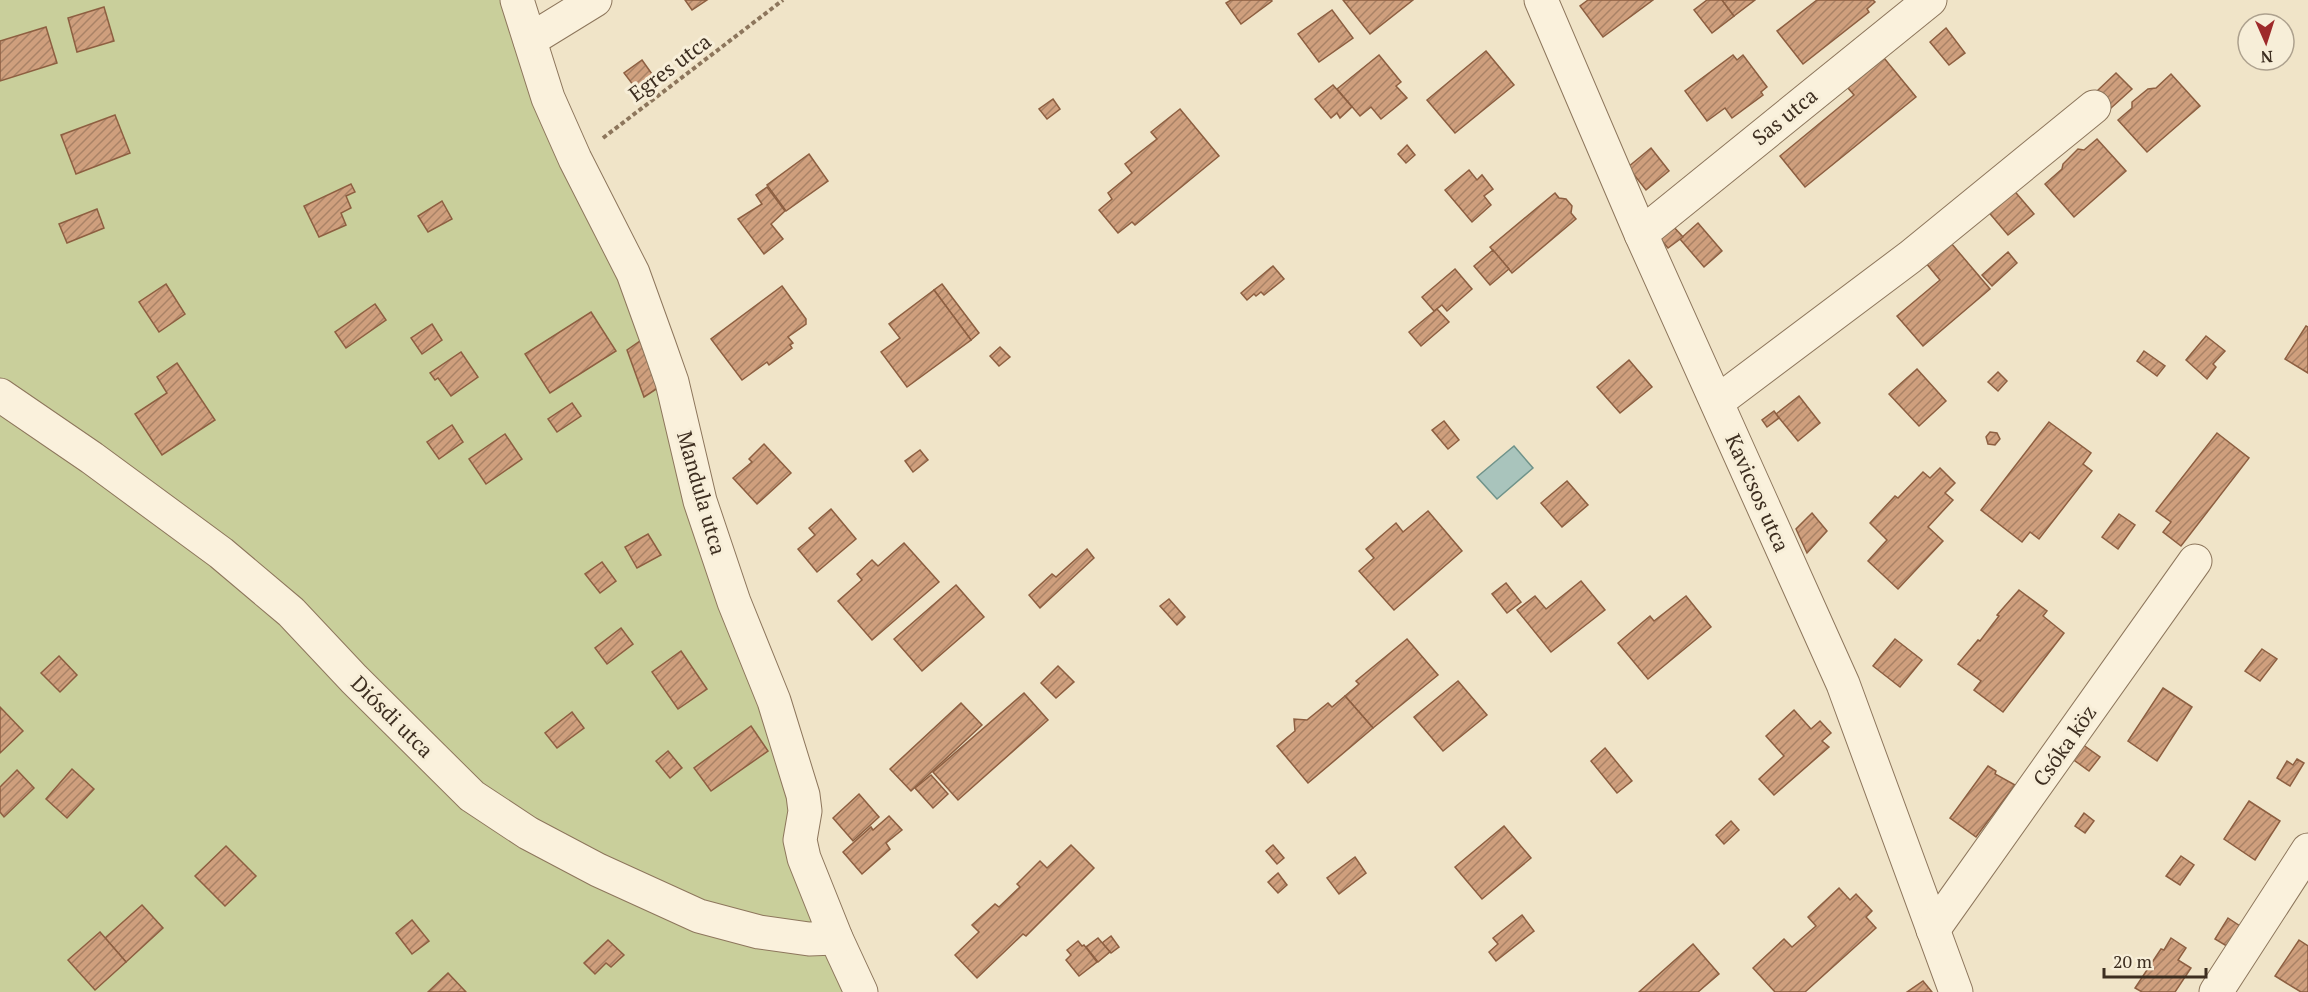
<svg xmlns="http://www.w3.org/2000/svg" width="2308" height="992" viewBox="0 0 2308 992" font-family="'PT Serif',serif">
	<defs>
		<pattern id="building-hatch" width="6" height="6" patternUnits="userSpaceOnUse" patternTransform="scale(1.5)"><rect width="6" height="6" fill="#cf9f7d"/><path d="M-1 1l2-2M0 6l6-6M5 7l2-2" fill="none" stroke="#a98266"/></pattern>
	</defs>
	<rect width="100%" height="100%" fill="#f0e4c8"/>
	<polygon fill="#c9cf9b" points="0,0 517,0 633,273 861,992 0,992"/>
	<polygon fill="#a9c4bc" stroke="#6f938a" stroke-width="1.5" points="1514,446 1533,468 1497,499 1477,477"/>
	<g fill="url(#building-hatch)" stroke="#8d5f41" stroke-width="1.5">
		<polygon points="685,0 707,0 692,10"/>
		<polygon points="1231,0 1271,0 1272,1 1241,24 1226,3"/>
		<polygon points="1343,0 1413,0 1370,34"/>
		<polygon points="1588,0 1653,0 1603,37 1580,6"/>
		<polygon points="1707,0 1722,0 1734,16 1712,33 1694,10"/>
		<polygon points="1722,0 1755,0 1734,16"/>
		<polygon points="1817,0 1873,0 1875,2 1867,9 1869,12 1803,64 1777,31"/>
		<polygon points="104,7 114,41 77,52 68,18"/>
		<polygon points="1332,10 1353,38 1319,62 1298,34"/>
		<polygon points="46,27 57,63 0,81 0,41"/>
		<polygon points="1946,28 1965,53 1949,65 1930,42"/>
		<polygon points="1486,51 1514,85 1455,133 1427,100"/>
		<polygon points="1379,55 1401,82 1396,86 1407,98 1381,119 1371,107 1360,116 1337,89"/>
		<polygon points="1733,55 1737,60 1743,55 1767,87 1761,92 1763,95 1732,118 1725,108 1707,121 1685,91"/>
		<polygon points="1884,58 1916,97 1805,187 1780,156 1854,95 1848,88"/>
		<polygon points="642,60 657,81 640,94 624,73"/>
		<polygon points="2116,73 2132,89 2111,108 2096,92"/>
		<polygon points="2171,74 2200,106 2147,152 2118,120 2132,108 2132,102 2148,89 2156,88"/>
		<polygon points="1333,85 1352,107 1340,118 1337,113 1331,118 1315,99"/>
		<polygon points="1053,99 1060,109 1047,119 1039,109"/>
		<polygon points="1180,109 1219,156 1135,225 1132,222 1118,233 1099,210 1112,199 1108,193 1132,173 1125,164 1157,139 1151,132"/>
		<polygon points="115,115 130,153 76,174 61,135"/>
		<polygon points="2097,139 2126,171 2074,217 2045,184 2062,169 2063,164 2078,149 2084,150"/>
		<polygon points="1407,145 1415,155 1406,163 1398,154"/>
		<polygon points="1651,148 1669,171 1646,190 1628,167"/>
		<polygon points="809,154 828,181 786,211 767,185"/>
		<polygon points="1469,170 1477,180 1482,175 1493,189 1484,196 1491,205 1472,222 1445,190"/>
		<polygon points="351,184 355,192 346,196 351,208 341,213 346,225 319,237 304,206"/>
		<polygon points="767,187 785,211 771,224 783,239 764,254 738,219 762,204 756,195"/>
		<polygon points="2011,187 2034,214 2008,235 1986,209"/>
		<polygon points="1555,193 1559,198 1566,199 1572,206 1571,213 1576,219 1512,273 1490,247"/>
		<polygon points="442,201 452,219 428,232 418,216"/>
		<polygon points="97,209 104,228 67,243 59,224"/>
		<polygon points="1698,223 1722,251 1704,267 1680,239"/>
		<polygon points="1671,224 1683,237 1668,248 1657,235"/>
		<polygon points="1951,243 1990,289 1923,346 1897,316 1940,280 1926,263"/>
		<polygon points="1493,250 1509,269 1490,285 1474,266"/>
		<polygon points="2008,252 2017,263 1992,286 1982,275"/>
		<polygon points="1273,266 1284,279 1264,295 1261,292 1256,296 1254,294 1247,300 1241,293"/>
		<polygon points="1455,269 1472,289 1447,311 1442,305 1434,311 1422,297"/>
		<polygon points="166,284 185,314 159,332 139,302"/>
		<polygon points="942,284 979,333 971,340 934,290"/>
		<polygon points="782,286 806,319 806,324 788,337 793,343 790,345 792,348 769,365 767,362 742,380 711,339"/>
		<polygon points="934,290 971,340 907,387 881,352 900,338 889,324"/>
		<polygon points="375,304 386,320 346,348 335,332"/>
		<polygon points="1437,309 1449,322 1421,346 1409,332"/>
		<polygon points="591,312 616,351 550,393 525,354"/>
		<polygon points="432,324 442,340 422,354 411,338"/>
		<polygon points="2306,326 2308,327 2308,373 2285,359"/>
		<polygon points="2206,336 2225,351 2213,364 2216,367 2207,379 2186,360"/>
		<polygon points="643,339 661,386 644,397 627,350"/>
		<polygon points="1000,347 1010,357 999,366 990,356"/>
		<polygon points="2144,351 2165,366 2157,376 2137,361"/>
		<polygon points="461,352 478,377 451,396 438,378 435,380 430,373"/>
		<polygon points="1629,360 1652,387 1620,413 1597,387"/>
		<polygon points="177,363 215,420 162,455 135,414 167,393 157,377"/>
		<polygon points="1917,369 1946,401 1919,426 1889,394"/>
		<polygon points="1998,372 2007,381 1998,391 1988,382"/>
		<polygon points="1799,396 1820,423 1798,441 1776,414"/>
		<polygon points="572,403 581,416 557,432 548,419"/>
		<polygon points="1774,411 1779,418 1767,427 1762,420"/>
		<polygon points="1444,421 1459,440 1448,449 1432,430"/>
		<polygon points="2049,422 2091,453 2083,464 2092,471 2039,539 2030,532 2022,542 1981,510"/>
		<polygon points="452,425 463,442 439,459 427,442"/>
		<polygon points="1990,432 1997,433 2000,439 1995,445 1988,444 1986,437"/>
		<polygon points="2217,433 2249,458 2181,546 2163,532 2171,522 2156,511"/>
		<polygon points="505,434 522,459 486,484 469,459"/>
		<polygon points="764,444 791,473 757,504 733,478 752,462 749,459"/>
		<polygon points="920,450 928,460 913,472 905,461"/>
		<polygon points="1940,468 1955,483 1945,493 1953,500 1928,527 1943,541 1898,589 1868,561 1887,540 1870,523 1895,496 1898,498 1923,472 1930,478"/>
		<polygon points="1567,481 1588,505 1562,527 1541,503"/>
		<polygon points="831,509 856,539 817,572 798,549 815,535 809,528"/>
		<polygon points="1428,511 1462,551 1394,610 1359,571 1374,558 1366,549 1396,523 1403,532"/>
		<polygon points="1812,513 1827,531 1807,553 1796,529"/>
		<polygon points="2119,514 2135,525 2118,549 2102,537"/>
		<polygon points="648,534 661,555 637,568 625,547"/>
		<polygon points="904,543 939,582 872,640 838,601 862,580 857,574 872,560 878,566"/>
		<polygon points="1087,549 1094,558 1040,608 1029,595 1052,574 1056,577"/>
		<polygon points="602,562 616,581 600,593 585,574"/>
		<polygon points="1581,581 1605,610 1551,652 1517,610 1535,596 1546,609"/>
		<polygon points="1506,583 1521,602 1507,613 1492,594"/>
		<polygon points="956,585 984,617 922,671 894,639"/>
		<polygon points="2019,590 2047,611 2043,616 2064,633 2003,712 1974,690 1981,681 1958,664 1978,640 1980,641 1999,616 1997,615"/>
		<polygon points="1686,596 1711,627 1648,679 1618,643 1650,616 1654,621"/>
		<polygon points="1169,599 1185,617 1177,625 1160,606"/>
		<polygon points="621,628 633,644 607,664 595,648"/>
		<polygon points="1407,639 1438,675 1373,728 1345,696 1359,684 1356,681"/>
		<polygon points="1895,639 1922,660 1900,687 1873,666"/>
		<polygon points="2262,649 2277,659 2260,681 2245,671"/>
		<polygon points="681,651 707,689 678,709 652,672"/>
		<polygon points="59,656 77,675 60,692 41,673"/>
		<polygon points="1058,666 1074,682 1056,698 1041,683"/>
		<polygon points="1458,681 1487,715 1443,751 1414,717"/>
		<polygon points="2163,688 2192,707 2157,761 2128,741"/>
		<polygon points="1024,693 1048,720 958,800 933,772"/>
		<polygon points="1345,696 1373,728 1308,783 1277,746 1295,731 1294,719 1307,720 1328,703 1332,707"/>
		<polygon points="961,703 982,725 911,791 890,769"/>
		<polygon points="0,707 23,731 0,753"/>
		<polygon points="1794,710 1811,729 1820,721 1831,733 1822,741 1829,747 1774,795 1759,779 1784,756 1766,736"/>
		<polygon points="572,712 584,728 557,748 545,733"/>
		<polygon points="751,726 768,751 711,791 694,768"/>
		<polygon points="2082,744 2100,757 2089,771 2071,758"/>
		<polygon points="1605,748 1632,781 1617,793 1591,761"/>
		<polygon points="668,751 682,768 670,778 656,761"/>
		<polygon points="2297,759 2304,763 2290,786 2277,778 2287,761 2293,765"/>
		<polygon points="1988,766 1996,771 1995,774 2015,785 1976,837 1950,818"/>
		<polygon points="72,769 94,789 67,818 46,799"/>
		<polygon points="17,770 34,788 4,817 0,812 0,787"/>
		<polygon points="931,775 948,794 933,808 915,788"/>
		<polygon points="859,794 879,817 853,841 833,818"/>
		<polygon points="2249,801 2280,821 2255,860 2224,839"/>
		<polygon points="2084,813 2094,821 2085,833 2075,826"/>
		<polygon points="889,816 902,830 886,843 890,849 862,874 843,852 871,827 873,830"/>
		<polygon points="1731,821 1739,830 1724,844 1716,835"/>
		<polygon points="1504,826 1531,858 1482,899 1455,867"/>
		<polygon points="1071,845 1094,868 1026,936 1023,934 977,978 955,955 979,932 972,925 995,904 999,907 1020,887 1017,884 1040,861 1047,868"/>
		<polygon points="1273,845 1284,858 1277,864 1266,851"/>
		<polygon points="226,846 256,876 225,906 195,876"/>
		<polygon points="2181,856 2194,865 2180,885 2166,876"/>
		<polygon points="1355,857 1366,873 1339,894 1327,878"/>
		<polygon points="1278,873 1287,885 1278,893 1268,882"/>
		<polygon points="1839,888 1850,900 1856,894 1872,911 1866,917 1876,928 1805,992 1775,992 1753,968 1784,939 1792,947 1816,926 1808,917"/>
		<polygon points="142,905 163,928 126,962 105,938"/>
		<polygon points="1522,915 1534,931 1496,961 1489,952 1498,944 1493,938"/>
		<polygon points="2228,918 2243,928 2230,948 2215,939"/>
		<polygon points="412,920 429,941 412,954 396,933"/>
		<polygon points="100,932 126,962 95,990 68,960"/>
		<polygon points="1111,936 1119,947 1111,953 1102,943"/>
		<polygon points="1098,938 1110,952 1098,962 1086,947"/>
		<polygon points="2171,938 2186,948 2178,960 2191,968 2175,992 2142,992 2135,988 2161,949 2164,950"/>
		<polygon points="608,940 624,955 611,967 606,963 595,974 584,963"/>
		<polygon points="2299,940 2308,946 2308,992 2301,992 2275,976"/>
		<polygon points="1078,941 1082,946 1084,945 1097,962 1079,976 1066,960 1071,955 1067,950"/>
		<polygon points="1693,944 1719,974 1698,992 1639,992"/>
		<polygon points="448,973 466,992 428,992"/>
		<polygon points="1923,981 1932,992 1907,992"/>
	</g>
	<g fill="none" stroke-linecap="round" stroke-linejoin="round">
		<defs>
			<g id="minor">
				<polyline points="517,0 548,98 575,159 633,273 659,345 672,382 700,501 734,602 774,701 803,795 805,811 800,840 804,858 836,938 861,992"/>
				<polyline points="1541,0 1641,234 1843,684 1956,992"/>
				<polyline points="530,40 595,0"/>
				<polyline points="1641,234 1930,0"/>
				<polyline points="0,395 92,458 221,553 291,612 354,679 472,796 528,833 598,870 699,916 759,932 809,939 836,938"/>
				<polyline points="1717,402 1910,257 2094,107"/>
				<polyline points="1933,930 2195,561"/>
				<polyline points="2216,992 2308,850"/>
			</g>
		</defs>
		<use href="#minor" stroke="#8d765c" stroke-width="35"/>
		<polyline stroke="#8d765c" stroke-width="4" stroke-dasharray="4.5 3" stroke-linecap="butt" points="603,138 783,0"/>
		<use href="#minor" stroke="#faf1dc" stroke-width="33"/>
	</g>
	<g text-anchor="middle" stroke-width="6" stroke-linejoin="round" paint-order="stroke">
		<g font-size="21" fill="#3d2e20" stroke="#f7eed8">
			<text transform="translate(670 68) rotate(-37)" y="7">Egres utca</text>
			<text transform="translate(1785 117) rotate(-39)" y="7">Sas utca</text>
			<text transform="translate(701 493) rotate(74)" y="7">Mandula utca</text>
			<text transform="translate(1757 493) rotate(66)" y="7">Kavicsos utca</text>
			<text transform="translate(392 717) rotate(45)" y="7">Diósdi utca</text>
			<text transform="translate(2065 746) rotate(-55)" y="7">Csóka köz</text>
		</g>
	</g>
	<g transform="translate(2266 42) rotate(177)"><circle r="28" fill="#f7eed8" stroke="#ada18e" stroke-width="1.5"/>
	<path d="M0-4.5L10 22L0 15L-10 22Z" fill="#9e2a2b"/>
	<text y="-9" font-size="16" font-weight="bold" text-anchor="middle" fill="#3d2e20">N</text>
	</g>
	<path d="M2104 968v9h102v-9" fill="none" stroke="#3d2e20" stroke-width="3"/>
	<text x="2113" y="968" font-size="18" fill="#3d2e20" stroke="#f7eed8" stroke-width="4.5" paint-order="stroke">20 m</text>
</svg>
